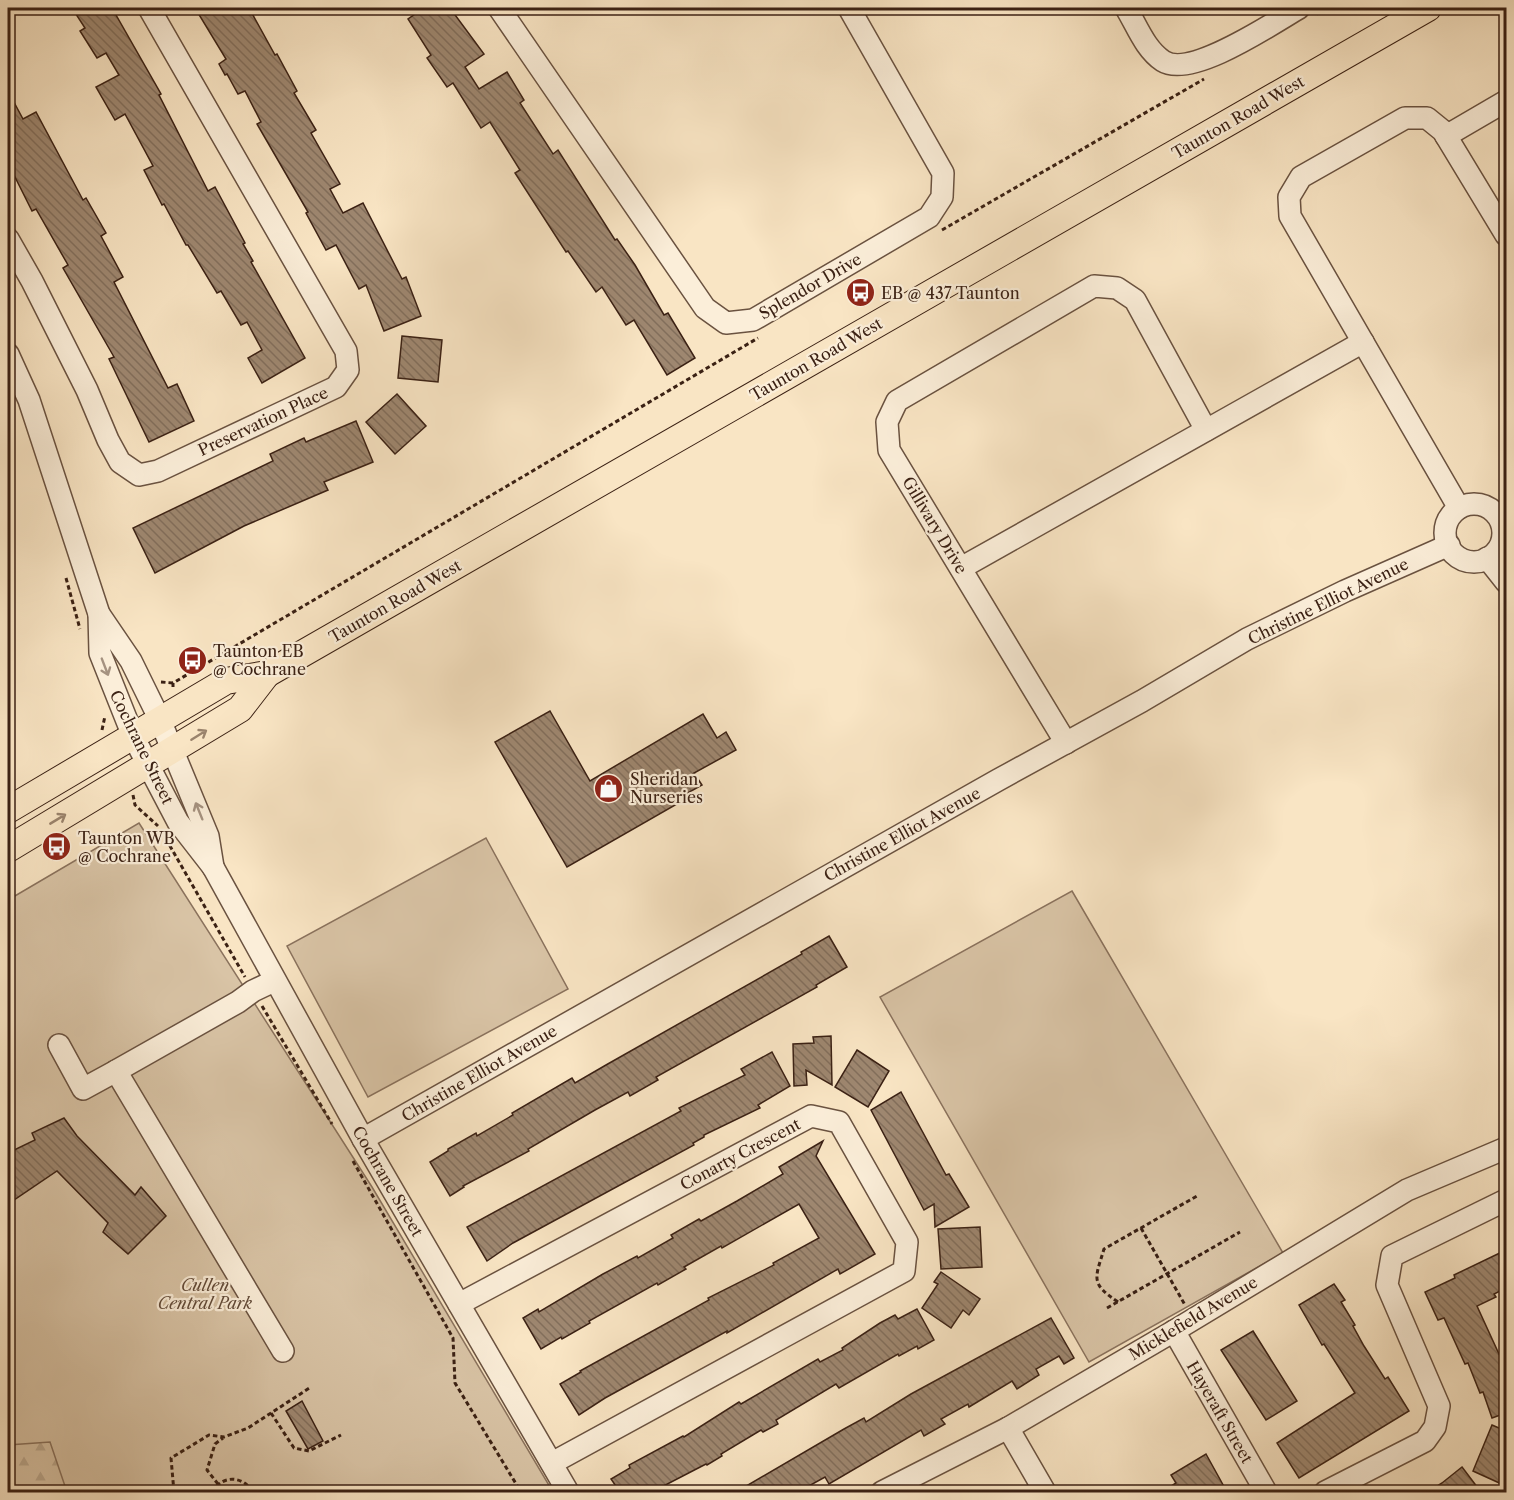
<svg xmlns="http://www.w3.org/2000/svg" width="1514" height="1500" viewBox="0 0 1514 1500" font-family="'Libre Caslon Text',serif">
	<defs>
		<pattern id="forest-firs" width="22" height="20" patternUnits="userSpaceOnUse" patternTransform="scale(1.5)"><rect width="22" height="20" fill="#d9c4a6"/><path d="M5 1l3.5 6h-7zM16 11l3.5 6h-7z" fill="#bba88e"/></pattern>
		<pattern id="building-back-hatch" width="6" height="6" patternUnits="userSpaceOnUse" patternTransform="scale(1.5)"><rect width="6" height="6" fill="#9e8770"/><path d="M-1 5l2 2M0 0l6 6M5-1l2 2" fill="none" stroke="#826e5b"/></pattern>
	</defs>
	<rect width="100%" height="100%" fill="#f9e5c4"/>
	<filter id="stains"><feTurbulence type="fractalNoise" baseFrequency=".00333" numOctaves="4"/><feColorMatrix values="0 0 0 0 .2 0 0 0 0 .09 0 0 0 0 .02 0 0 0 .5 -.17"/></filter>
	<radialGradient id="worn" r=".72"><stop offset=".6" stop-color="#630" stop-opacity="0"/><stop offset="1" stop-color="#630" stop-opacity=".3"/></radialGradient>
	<g fill="#d9c4a6" stroke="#8a725d" stroke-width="1.5">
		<polygon points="139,823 372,1187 553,1492 8,1492 8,900"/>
		<polygon points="486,838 568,989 368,1097 287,946"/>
		<polygon points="1072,891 1283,1253 1089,1362 880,997"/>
	</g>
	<polygon fill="url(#forest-firs)" stroke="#8a725d" stroke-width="1.5" points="50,1442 67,1492 8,1492 8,1445"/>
	<g fill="url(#building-back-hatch)" stroke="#3b2114" stroke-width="1.5">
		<polygon points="72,8 112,8 161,94 159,95 208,191 215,187 245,243 243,244 253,261 251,262 305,358 262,383 248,358 262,350 247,322 241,325 221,291 217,293 188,245 186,245 164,204 162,205 144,170 153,166 125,114 115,120 96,87 119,75 106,53 97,58 80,31 85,28"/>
		<polygon points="195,8 249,8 275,55 277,54 297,91 294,93 316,130 311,133 340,184 330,189 343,213 363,203 402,279 406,277 421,316 384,331 366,285 359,289 336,245 326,250 306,213 308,212 257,124 261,122 245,91 238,94 227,74 225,75 219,64 226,59"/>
		<polygon points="410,8 450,8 484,54 465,67 479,89 507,72 524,100 520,103 553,154 558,150 615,240 617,239 635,265 664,315 668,313 695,358 667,375 634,320 626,325 602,287 596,292 568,251 566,252 515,173 520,170 490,122 481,128 453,83 447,87 427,58 431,55 408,19 415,14"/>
		<polygon points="8,91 23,119 36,112 83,200 86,198 106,233 101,236 123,277 114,282 168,388 177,384 194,421 149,442 109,359 114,357 63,268 68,265 36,209 32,211 8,163"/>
		<polygon points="402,336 442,340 438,382 398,378"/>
		<polygon points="397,394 426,426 395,454 366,422"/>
		<polygon points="356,421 373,462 324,482 328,490 244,526 155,573 133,528 273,461 270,454 304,438 306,442"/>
		<polygon points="550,711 590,781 703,714 717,738 726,732 736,750 694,773 702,785 675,800 677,804 567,867 495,742"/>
		<polygon points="829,936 847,967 816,985 817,987 656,1077 658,1080 630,1096 628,1092 595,1110 528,1149 529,1151 463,1186 464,1187 450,1196 430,1162 448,1151 448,1149 476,1133 477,1136 513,1115 512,1113 572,1078 575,1083 606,1065 802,954 801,952"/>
		<polygon points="831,1036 832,1085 806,1070 807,1085 794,1086 793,1044 814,1043 813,1037"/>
		<polygon points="857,1050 889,1071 868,1107 835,1087"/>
		<polygon points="772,1052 790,1086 758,1105 760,1108 704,1135 704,1137 693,1143 694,1145 513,1243 487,1261 467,1227 681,1111 679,1108 745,1075 741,1069"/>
		<polygon points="901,1092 946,1175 949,1174 969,1207 935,1227 934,1204 924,1210 871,1110"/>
		<polygon points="64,1118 77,1136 135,1195 141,1187 166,1216 128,1254 103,1232 108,1223 57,1171 8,1204 8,1153 35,1140 32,1133"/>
		<polygon points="823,1141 816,1156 875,1254 840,1274 838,1269 727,1333 727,1331 605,1398 579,1415 560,1384 581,1372 580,1371 709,1300 708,1298 774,1265 773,1263 819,1238 799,1204 722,1248 721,1246 684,1267 686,1269 658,1285 657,1283 589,1321 590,1323 562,1339 561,1337 541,1349 523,1318 538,1309 539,1312 603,1274 637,1256 638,1258 673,1238 671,1235 699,1219 701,1221 737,1201 783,1174 779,1167"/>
		<polygon points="980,1227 982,1267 941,1269 938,1229"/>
		<polygon points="1506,1250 1506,1288 1494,1294 1496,1297 1477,1306 1499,1354 1506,1351 1506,1413 1492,1418 1483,1392 1480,1393 1468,1363 1465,1364 1444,1318 1438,1320 1425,1292 1455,1278 1454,1275"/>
		<polygon points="941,1272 980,1299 969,1315 963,1310 951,1328 922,1308 938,1284 934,1282"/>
		<polygon points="1334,1284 1345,1300 1341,1302 1355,1325 1353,1326 1364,1346 1385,1379 1388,1377 1409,1411 1299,1478 1277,1443 1355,1393 1324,1344 1322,1345 1299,1305"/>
		<polygon points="917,1309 934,1340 918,1349 917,1346 899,1356 898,1354 839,1388 836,1384 776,1420 778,1424 763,1432 761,1430 721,1454 722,1456 707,1465 706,1464 652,1492 620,1492 611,1479 630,1468 629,1465 683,1436 684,1437 739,1402 741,1404 818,1359 820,1362 843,1350 842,1348 880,1323 895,1315 898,1319"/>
		<polygon points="1051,1318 1074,1358 1064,1364 1059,1356 1036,1369 1039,1375 1017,1389 1012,1381 969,1407 968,1404 941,1419 945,1424 924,1436 921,1430 829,1484 825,1477 798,1492 736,1492 844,1429 864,1418 866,1422 911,1394"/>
		<polygon points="1253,1331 1297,1401 1266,1420 1221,1350"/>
		<polygon points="302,1401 323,1441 308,1449 286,1411"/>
		<polygon points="1492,1425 1506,1431 1506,1486 1473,1471"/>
		<polygon points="1206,1454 1227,1492 1162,1492 1176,1483 1171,1475"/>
		<polygon points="1462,1467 1481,1492 1428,1492 1442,1483"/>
	</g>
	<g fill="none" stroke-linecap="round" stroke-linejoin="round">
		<defs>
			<g id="minor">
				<polyline points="499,8 705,308 726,323 753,320 929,217 942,197 943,173 849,8"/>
				<path d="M1126,8C1137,26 1145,49 1163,61C1191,79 1273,23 1299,8"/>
				<polyline points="1446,136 1506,101"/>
				<polyline points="8,239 32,281 87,390 108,440 120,462 139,475 158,471 336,387 348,370 346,351 149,8"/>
				<polyline points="8,354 29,400 99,614 131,661 160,720 208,836 213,867"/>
				<circle cx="1474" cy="533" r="29"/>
				<polyline points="1459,508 1290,216 1289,197 1301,177 1405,118 1427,118 1443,131 1506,235"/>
				<polyline points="1487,558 1506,582"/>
				<polyline points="961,568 1363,342"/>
				<polyline points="99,614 100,653 133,736 178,822 213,867 363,1139 568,1492"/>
				<polyline points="1066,743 889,450 887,422 897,401 1094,286 1117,288 1135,300 1206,430"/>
				<polyline points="274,981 253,991 238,1002 116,1071 283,1351"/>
				<polyline points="59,1045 83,1089 116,1071"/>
				<polyline points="363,1139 998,780 1142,701 1247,639 1345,591 1449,545"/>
				<polyline points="459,1304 811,1116 839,1122 907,1242 904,1271 552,1463"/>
				<polyline points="1174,1331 1266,1492"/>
				<polyline points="1008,1428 1045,1492"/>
				<polyline points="882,1492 1008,1428 1174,1331 1407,1190 1506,1148"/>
				<polyline points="1325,1492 1425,1441 1435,1427 1439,1406 1387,1285 1392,1256 1506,1200"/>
			</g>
			<g id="major">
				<polyline points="8,810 226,681 267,674 1428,8"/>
				<polyline points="8,849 240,709 267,674"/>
			</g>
		</defs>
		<use href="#minor" stroke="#6a5240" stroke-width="24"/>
		<use href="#major" stroke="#3b2114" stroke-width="28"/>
		<g stroke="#3b2114" stroke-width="3" stroke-dasharray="4.5 3" stroke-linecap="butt">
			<polyline points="1317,14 1329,8"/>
			<polyline points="942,230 1204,79"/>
			<polyline points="66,578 80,629"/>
			<polyline points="161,682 173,683"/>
			<polyline points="173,687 173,683 758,338"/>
			<polyline points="102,730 105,716"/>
			<polyline points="133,795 135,805 158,826"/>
			<polyline points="166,839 245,977"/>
			<polyline points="262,1006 332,1124"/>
			<polyline points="353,1161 453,1338 455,1383 521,1492"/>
			<polyline points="1141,1228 1185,1305"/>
			<path d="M1118,1302C1090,1283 1095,1279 1104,1249L1197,1196"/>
			<polyline points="1107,1308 1240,1232"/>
			<polyline points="271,1413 294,1448 309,1451 341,1435"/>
			<polyline points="218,1484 207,1470 215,1444 223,1438"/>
			<polyline points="174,1492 171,1458 209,1435 224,1437 248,1428 311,1387"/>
			<path d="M212,1492C223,1474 243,1476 253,1492"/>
		</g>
		<use href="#minor" stroke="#fbeed9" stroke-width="21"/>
		<use href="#major" stroke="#f9e5c4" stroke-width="26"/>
	</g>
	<defs><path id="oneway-shaft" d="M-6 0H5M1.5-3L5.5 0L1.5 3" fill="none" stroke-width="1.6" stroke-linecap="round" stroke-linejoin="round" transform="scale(1.5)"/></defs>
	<g stroke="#a59280">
		<use href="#oneway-shaft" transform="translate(105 667) rotate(69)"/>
		<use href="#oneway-shaft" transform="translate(199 811) rotate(-112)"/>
	</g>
	<g stroke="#9a836c">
		<use href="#oneway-shaft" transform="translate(199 735) rotate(-32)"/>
		<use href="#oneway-shaft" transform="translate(58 819) rotate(-31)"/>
	</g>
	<defs>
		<symbol id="bus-disc" viewBox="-11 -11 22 22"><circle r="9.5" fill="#8f2418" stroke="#fbeed9"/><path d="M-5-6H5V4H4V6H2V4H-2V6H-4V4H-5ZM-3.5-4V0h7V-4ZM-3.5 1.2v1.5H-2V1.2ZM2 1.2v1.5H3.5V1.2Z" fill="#fff"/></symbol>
		<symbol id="shop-disc" viewBox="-11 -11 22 22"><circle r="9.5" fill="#8f2418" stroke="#fbeed9"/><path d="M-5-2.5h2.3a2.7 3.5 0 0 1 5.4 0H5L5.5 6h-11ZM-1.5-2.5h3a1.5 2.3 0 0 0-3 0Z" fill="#fff"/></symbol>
	</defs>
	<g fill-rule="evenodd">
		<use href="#bus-disc" x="844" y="276" width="33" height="33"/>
		<use href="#bus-disc" x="176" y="644" width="33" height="33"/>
		<use href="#shop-disc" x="592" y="772" width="33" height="33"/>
		<use href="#bus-disc" x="40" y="830" width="33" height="33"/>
	</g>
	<g text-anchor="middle" stroke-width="4.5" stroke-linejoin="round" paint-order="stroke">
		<g font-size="16" fill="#3b2114" stroke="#fbeed9">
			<text transform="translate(1238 117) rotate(-30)" y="6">Taunton Road West</text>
			<text transform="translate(810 286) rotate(-30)" y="6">Splendor Drive</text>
			<text transform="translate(816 359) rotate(-30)" y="6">Taunton Road West</text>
			<text transform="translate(263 421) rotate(-25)" y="6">Preservation Place</text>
			<text transform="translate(935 525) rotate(59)" y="6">Gillivary Drive</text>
			<text transform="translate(395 601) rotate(-30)" y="6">Taunton Road West</text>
			<text transform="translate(1328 601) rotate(-26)" y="6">Christine Elliot Avenue</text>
			<text transform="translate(142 747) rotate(64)" y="6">Cochrane Street</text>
			<text transform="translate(902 834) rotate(-29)" y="6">Christine Elliot Avenue</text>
			<text transform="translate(479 1073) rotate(-30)" y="6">Christine Elliot Avenue</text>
			<text transform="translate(740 1154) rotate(-28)" y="6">Conarty Crescent</text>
			<text transform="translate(388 1181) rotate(60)" y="6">Cochrane Street</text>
			<text transform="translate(1193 1318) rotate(-31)" y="6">Micklefield Avenue</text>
			<text transform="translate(1220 1412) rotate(60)" y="6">Hayeraft Street</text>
		</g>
		<g font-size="16" fill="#3b2114" stroke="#fbeed9" text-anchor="start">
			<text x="881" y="299">EB @ 437 Taunton</text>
			<text x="213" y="657">Taunton EB<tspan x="213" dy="18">@ Cochrane</tspan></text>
			<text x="630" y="785">Sheridan<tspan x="630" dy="18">Nurseries</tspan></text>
			<text x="78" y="844">Taunton WB<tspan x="78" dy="18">@ Cochrane</tspan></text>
		</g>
		<g font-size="16" font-style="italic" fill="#624a38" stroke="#fbeed9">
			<text x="205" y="1291">Cullen<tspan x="205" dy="18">Central Park</tspan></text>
		</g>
	</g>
	<rect width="1514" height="1500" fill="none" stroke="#f9e5c4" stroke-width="30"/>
	<rect x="9" y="9" width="1496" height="1482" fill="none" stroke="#3b2114" stroke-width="3"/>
	<rect x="15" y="15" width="1484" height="1470" fill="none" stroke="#3b2114" stroke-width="1.5"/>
	<rect width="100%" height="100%" filter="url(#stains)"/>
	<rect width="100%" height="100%" fill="url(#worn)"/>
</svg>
